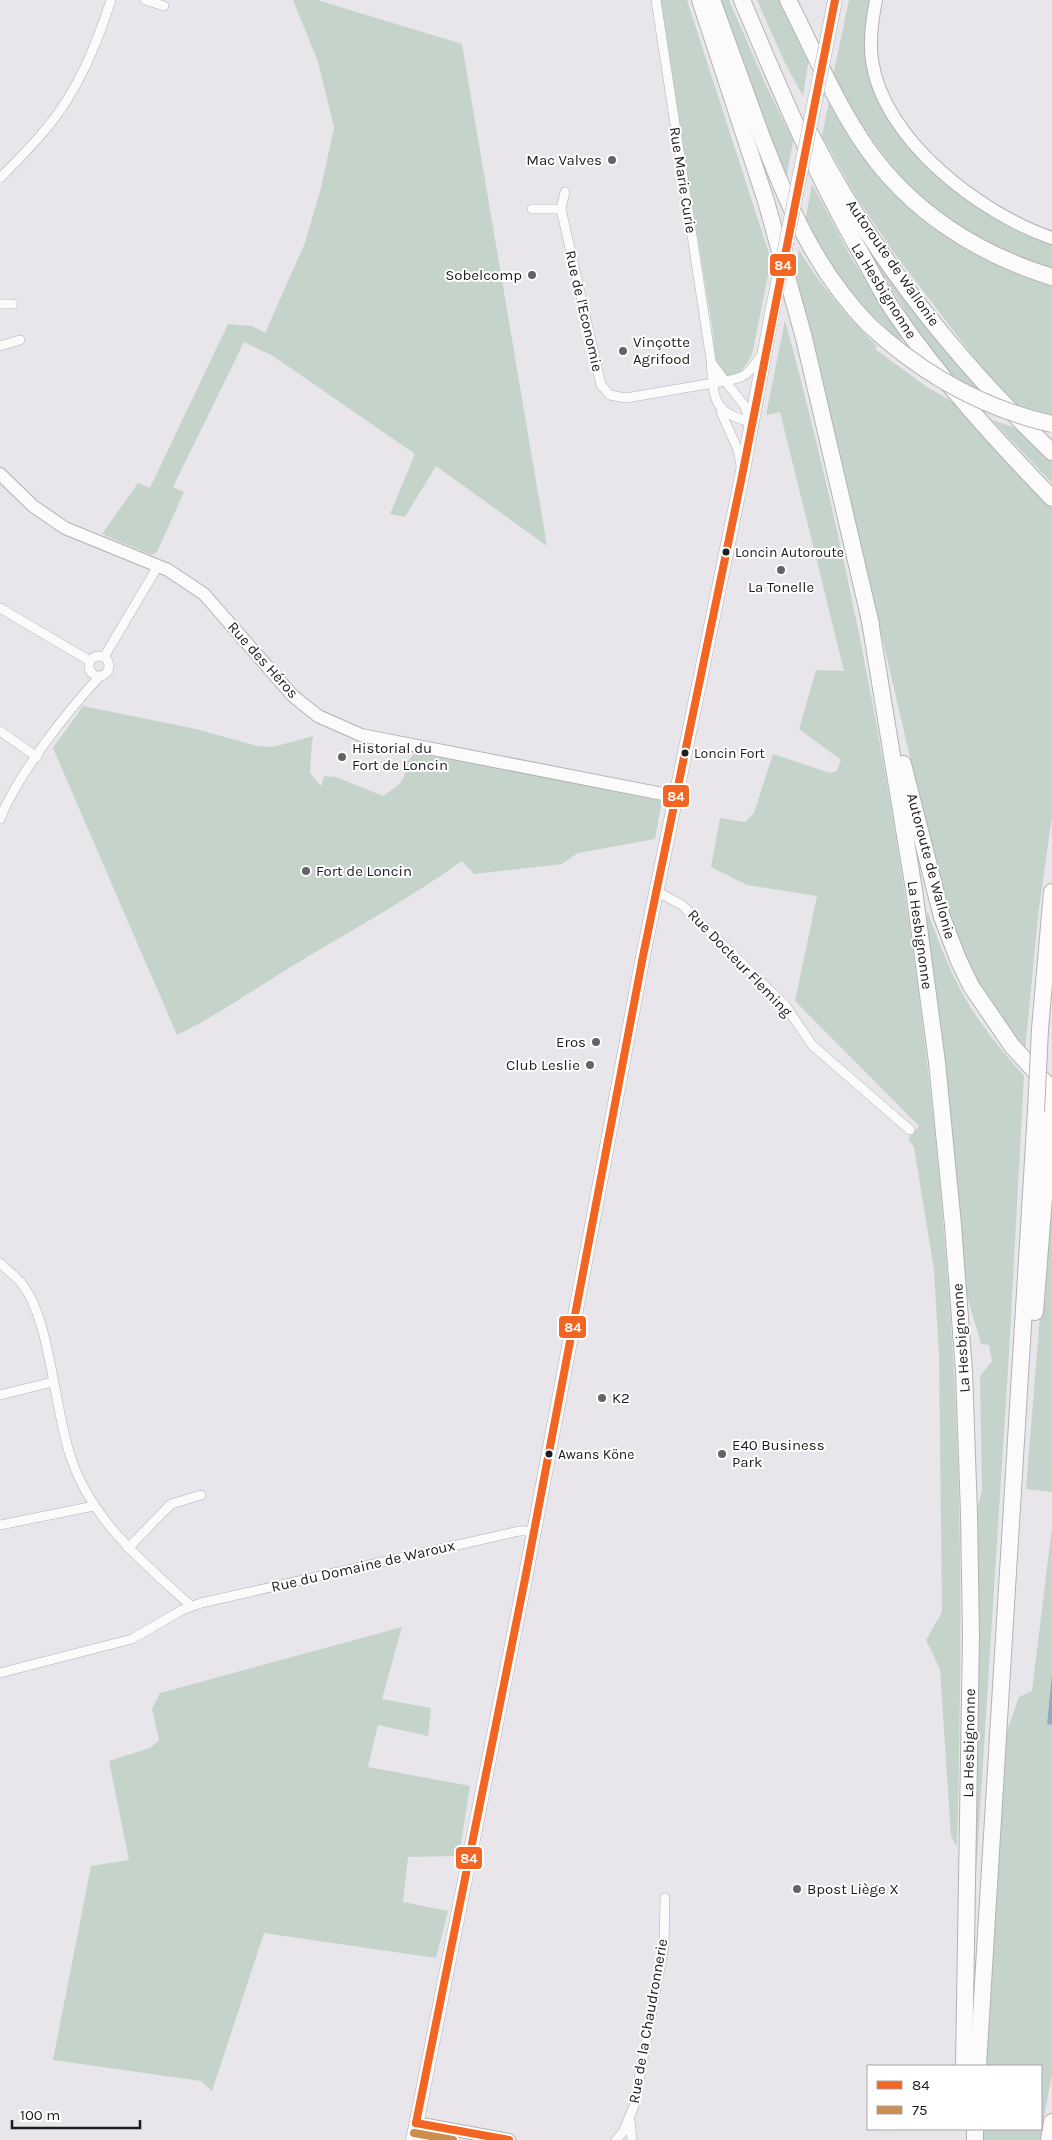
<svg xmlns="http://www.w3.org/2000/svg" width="1052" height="2140" viewBox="0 0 1052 2140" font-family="Karla,sans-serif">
	<rect width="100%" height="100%" fill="#e8e6ea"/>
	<g fill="#c5d4ca">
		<polygon points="293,0 317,0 462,44 547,546 436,466 405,517 390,514 415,454 273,356 244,342 173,487 184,492 157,552 151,555 102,534 138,483 150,488 228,324 252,326 265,333 305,243 321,188 334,127 318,62"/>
		<polygon points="659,0 687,0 771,260 752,355 739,375 723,376 715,364 713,332"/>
		<polygon points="718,0 729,0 766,85 793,141 786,180"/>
		<polygon points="757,0 779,0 809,58 803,96 785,63"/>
		<path d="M849,0H872L867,28L885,111L978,206L1031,236L1052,244V269C938,230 891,180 833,76Z"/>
		<path d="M829,101C884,200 943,252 1052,286V415L1018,406L982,368L894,253L857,198L822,136Z"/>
		<polygon points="812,184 852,259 903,339 899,340 868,311 847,287 844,288 804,227"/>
		<path d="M799,250C821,286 846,316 877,346L875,349L927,387L955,403L1052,506V816L1038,916L1025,1052L1002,1025L957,947L943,899L843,469L794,276Z"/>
		<polygon points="872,251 903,296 980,391 956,380 915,327 872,257"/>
		<path d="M785,320C878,664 934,1019 954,1374C963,1532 961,1690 957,1847L951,1836L940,1669L926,1640L942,1612L939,1355L934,1270L914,1147L908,1139L919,1126L795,1001L817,896L747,885L711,867L720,818L745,822L754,813L773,754L830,773L837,771L841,760L799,729L816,670L844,671L780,412L766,415Z"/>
		<polygon points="992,420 1019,429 1052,461 1052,483"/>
		<path d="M83,706L196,729L257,746L273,747L313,736C311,748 311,760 310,773L321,786L324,776L336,777L383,796C396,787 408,781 405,764L420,747L662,801L655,839L578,853L562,864L474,874L462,861C409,899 350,931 294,965C254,989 218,1015 177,1035L53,748Z"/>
		<path d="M927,911C938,940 949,969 964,996C980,1025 1002,1051 1024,1076L1009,1353L975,1889H972L975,1518L982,1490L980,1376L992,1361L989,1345L981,1344L965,1289L927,935Z"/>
		<polygon points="1052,1167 1052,1492 1026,1489"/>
		<polygon points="1052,1527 1052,1672 1047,1724 1052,1725 1052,2073 1040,2140 983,2140 983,2129 1041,2129 1041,2066 985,2066 1006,1734 1019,1697 1032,1691"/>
		<polygon points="402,1627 382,1699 431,1708 428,1736 378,1725 368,1767 470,1786 459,1856 408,1857 403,1902 448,1911 436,1958 264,1933 212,2091 201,2081 53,2060 91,1866 129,1860 109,1761 150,1748 159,1740 152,1709 160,1693"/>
	</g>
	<polygon fill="#8eabbf" points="1052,1672 1052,1725 1047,1724"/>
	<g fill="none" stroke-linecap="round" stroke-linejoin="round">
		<defs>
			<g id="street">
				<polyline points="145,0 164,6"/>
				<path d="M656,0L711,360C714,397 711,413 751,422"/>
				<path d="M0,178C15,163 31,147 45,130C77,93 96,46 111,0"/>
				<polyline points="565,192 561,209 601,385 610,395 626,398 725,381 744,405 751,422"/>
				<polyline points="532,209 561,209"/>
				<polyline points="0,304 13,304"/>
				<polyline points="0,346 20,340"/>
				<path d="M713,365L725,381C751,377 749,370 764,352"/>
				<polyline points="721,412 738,450 741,465"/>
				<polyline points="0,608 90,661"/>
				<circle cx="99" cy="666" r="10"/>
				<polyline points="104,657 158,566"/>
				<polyline points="0,731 37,757"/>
				<path d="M0,819C18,774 66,713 99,677"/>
				<polyline points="658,892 682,905 785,1005 812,1045 910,1130"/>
				<path d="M0,1263C7,1270 16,1276 22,1284C51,1321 54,1410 71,1458C92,1521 144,1563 191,1606"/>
				<polyline points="0,1395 53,1382"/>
				<polyline points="0,1525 94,1506"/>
				<polyline points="128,1548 171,1504 201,1495"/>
				<polyline points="0,1673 132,1639 182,1610 201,1603 519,1531 534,1531"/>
				<polyline points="630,2121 632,2140"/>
				<polyline points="616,2140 623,2132 634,2106 639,2080 664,1946 665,1898"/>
			</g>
			<g id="secondary">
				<path d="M876,0C872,20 869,40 872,60C883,140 981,214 1052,238"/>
				<polyline points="0,474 33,506 65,528 168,570 204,594 293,696 318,716 361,735 678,797"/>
				<polyline points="416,2123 509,2140"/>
			</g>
			<g id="primary">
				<polyline points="828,36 835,0"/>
				<polyline points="413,2140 525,1579 643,956 742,476 772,313"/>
			</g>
			<g id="highway">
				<polyline points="700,0 766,201 804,338 871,625"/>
				<path d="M712,0C728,44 744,88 760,132C787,203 815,270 869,325"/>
				<path d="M742,0C779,88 815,174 863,257C873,275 882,293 893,310C939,378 995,439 1052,498"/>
				<path d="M788,0C813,49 835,102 866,147C911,212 978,254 1052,277"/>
				<path d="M810,133C870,252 956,360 1052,452"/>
				<polyline points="869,615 914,890 937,1062 953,1225 964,1371 969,1514 971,1636 964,2066"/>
				<polyline points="903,764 942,917 958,959 971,986 1012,1046 1052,1090"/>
				<polyline points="1040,1029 1052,892"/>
				<polyline points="1035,1312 1052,1095"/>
				<polyline points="978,2066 1036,1111"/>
				<polyline points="975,2140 975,2129"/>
				<polyline points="1049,2140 1052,2122"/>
			</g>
		</defs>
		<use href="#street" stroke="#b3b1b4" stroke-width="10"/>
		<use href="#secondary" stroke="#b3b1b4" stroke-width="14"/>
		<use href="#primary" stroke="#b3b1b4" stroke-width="15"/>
		<use href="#highway" stroke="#b3b1b4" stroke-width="18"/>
		<use href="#street" stroke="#fcfbfc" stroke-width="9"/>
		<use href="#secondary" stroke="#fcfbfc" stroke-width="12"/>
		<use href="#primary" stroke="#fcfbfc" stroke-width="14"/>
		<use href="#highway" stroke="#fcfbfc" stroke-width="16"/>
		<defs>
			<polyline id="primary-bridge" points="772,313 828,36"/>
			<g id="highway-bridge">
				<path d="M869,325C922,374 981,408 1052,424"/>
				<polyline points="1036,1111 1040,1029"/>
			</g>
		</defs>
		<use href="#primary-bridge" stroke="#b3b1b4" stroke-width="15" stroke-linecap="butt"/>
		<use href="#highway-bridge" stroke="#b3b1b4" stroke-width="18" stroke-linecap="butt"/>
		<use href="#primary-bridge" stroke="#fcfbfc" stroke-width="14"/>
		<use href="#highway-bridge" stroke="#fcfbfc" stroke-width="16"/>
		<defs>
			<g id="bus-1">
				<polyline points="416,2123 525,1579 643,956 742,476 835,0"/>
				<polyline points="416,2123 509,2140"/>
			</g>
			<polyline id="bus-2" points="414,2133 453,2140"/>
		</defs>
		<use href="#bus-1" stroke="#fff" stroke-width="11"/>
		<use href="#bus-2" stroke="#fff" stroke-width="11"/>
		<use href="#bus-1" stroke="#f26522" stroke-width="8"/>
		<use href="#bus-2" stroke="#cc8e4d" stroke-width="8"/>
	</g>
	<g fill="#656365" stroke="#fff" stroke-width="2">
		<circle cx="612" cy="160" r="5"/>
		<circle cx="532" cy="275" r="5"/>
		<circle cx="623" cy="351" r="5"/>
		<circle cx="781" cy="570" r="5"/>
		<circle cx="342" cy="757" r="5"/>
		<circle cx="306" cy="871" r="5"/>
		<circle cx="596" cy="1042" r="5"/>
		<circle cx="590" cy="1065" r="5"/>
		<circle cx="602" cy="1398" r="5"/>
		<circle cx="722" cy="1454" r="5"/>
		<circle cx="797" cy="1889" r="5"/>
	</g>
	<g fill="#1e1c1e" stroke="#fff" stroke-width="2">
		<circle cx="726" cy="552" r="4.5"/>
		<circle cx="685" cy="753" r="4.5"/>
		<circle cx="549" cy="1454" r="4.5"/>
	</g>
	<g text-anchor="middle" stroke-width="4" stroke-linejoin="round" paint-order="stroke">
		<g font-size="14" fill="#1e1c1e" stroke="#fff" text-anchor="start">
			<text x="735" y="557">Loncin Autoroute</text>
			<text x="694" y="758">Loncin Fort</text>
			<text x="558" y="1459">Awans Köne</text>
		</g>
		<g font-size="15" fill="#1e1c1e" stroke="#fff" text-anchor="start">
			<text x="602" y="165" text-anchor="end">Mac Valves</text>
			<text x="522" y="280" text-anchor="end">Sobelcomp</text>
			<text x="633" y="347">Vinçotte<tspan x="633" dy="17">Agrifood</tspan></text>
			<text x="781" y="592" text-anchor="middle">La Tonelle</text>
			<text x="352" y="753">Historial du<tspan x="352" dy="17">Fort de Loncin</tspan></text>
			<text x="316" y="876">Fort de Loncin</text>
			<text x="586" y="1047" text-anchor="end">Eros</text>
			<text x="580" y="1070" text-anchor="end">Club Leslie</text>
			<text x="612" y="1403">K2</text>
			<text x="732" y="1450">E40 Business<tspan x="732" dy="17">Park</tspan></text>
			<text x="807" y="1894">Bpost Liège X</text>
		</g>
		<g font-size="15" fill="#1e1c1e" stroke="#fff">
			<text transform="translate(683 180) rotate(81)" y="5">Rue Marie Curie</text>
			<text transform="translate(893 263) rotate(55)" y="5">Autoroute de Wallonie</text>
			<text transform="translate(884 291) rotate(58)" y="5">La Hesbignonne</text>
			<text transform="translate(584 311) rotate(77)" y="5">Rue de l'Economie</text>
			<text transform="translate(263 660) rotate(48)" y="5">Rue des Héros</text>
			<text transform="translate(931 866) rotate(75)" y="5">Autoroute de Wallonie</text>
			<text transform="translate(920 935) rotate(82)" y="5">La Hesbignonne</text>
			<text transform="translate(740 963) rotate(46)" y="5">Rue Docteur Fleming</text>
			<text transform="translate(961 1338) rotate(-94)" y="5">La Hesbignonne</text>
			<text transform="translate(363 1566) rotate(-13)" y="5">Rue du Domaine de Waroux</text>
			<text transform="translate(969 1743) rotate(-89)" y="5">La Hesbignonne</text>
			<text transform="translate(648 2021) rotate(-80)" y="5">Rue de la Chaudronnerie</text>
		</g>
	</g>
	<g stroke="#fff" stroke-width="2">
		<rect x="769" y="253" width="28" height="24" rx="5" fill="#f26522"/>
		<rect x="662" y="784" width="28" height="24" rx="5" fill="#f26522"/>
		<rect x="558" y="1315" width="29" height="24" rx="5" fill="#f26522"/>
		<rect x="455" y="1846" width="28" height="24" rx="5" fill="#f26522"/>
	</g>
	<g font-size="14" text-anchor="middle" font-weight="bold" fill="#fff">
		<text x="783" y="270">84</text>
		<text x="676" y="801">84</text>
		<text x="573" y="1332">84</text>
		<text x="469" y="1863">84</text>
	</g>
	<rect x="867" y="2065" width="175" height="65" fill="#ffffff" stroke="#a5a4a5"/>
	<rect x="877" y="2081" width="25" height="8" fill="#f26522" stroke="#a5a4a5"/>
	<text x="912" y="2090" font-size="15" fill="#1e1c1e">84</text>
	<rect x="877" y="2106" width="25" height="8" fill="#cc8e4d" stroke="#a5a4a5"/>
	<text x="912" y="2115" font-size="15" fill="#1e1c1e">75</text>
	<path d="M12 2120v8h128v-8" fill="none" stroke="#1e1c1e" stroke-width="2.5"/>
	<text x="20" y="2120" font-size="15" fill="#1e1c1e" stroke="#ffffff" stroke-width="4" paint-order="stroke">100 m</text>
</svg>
